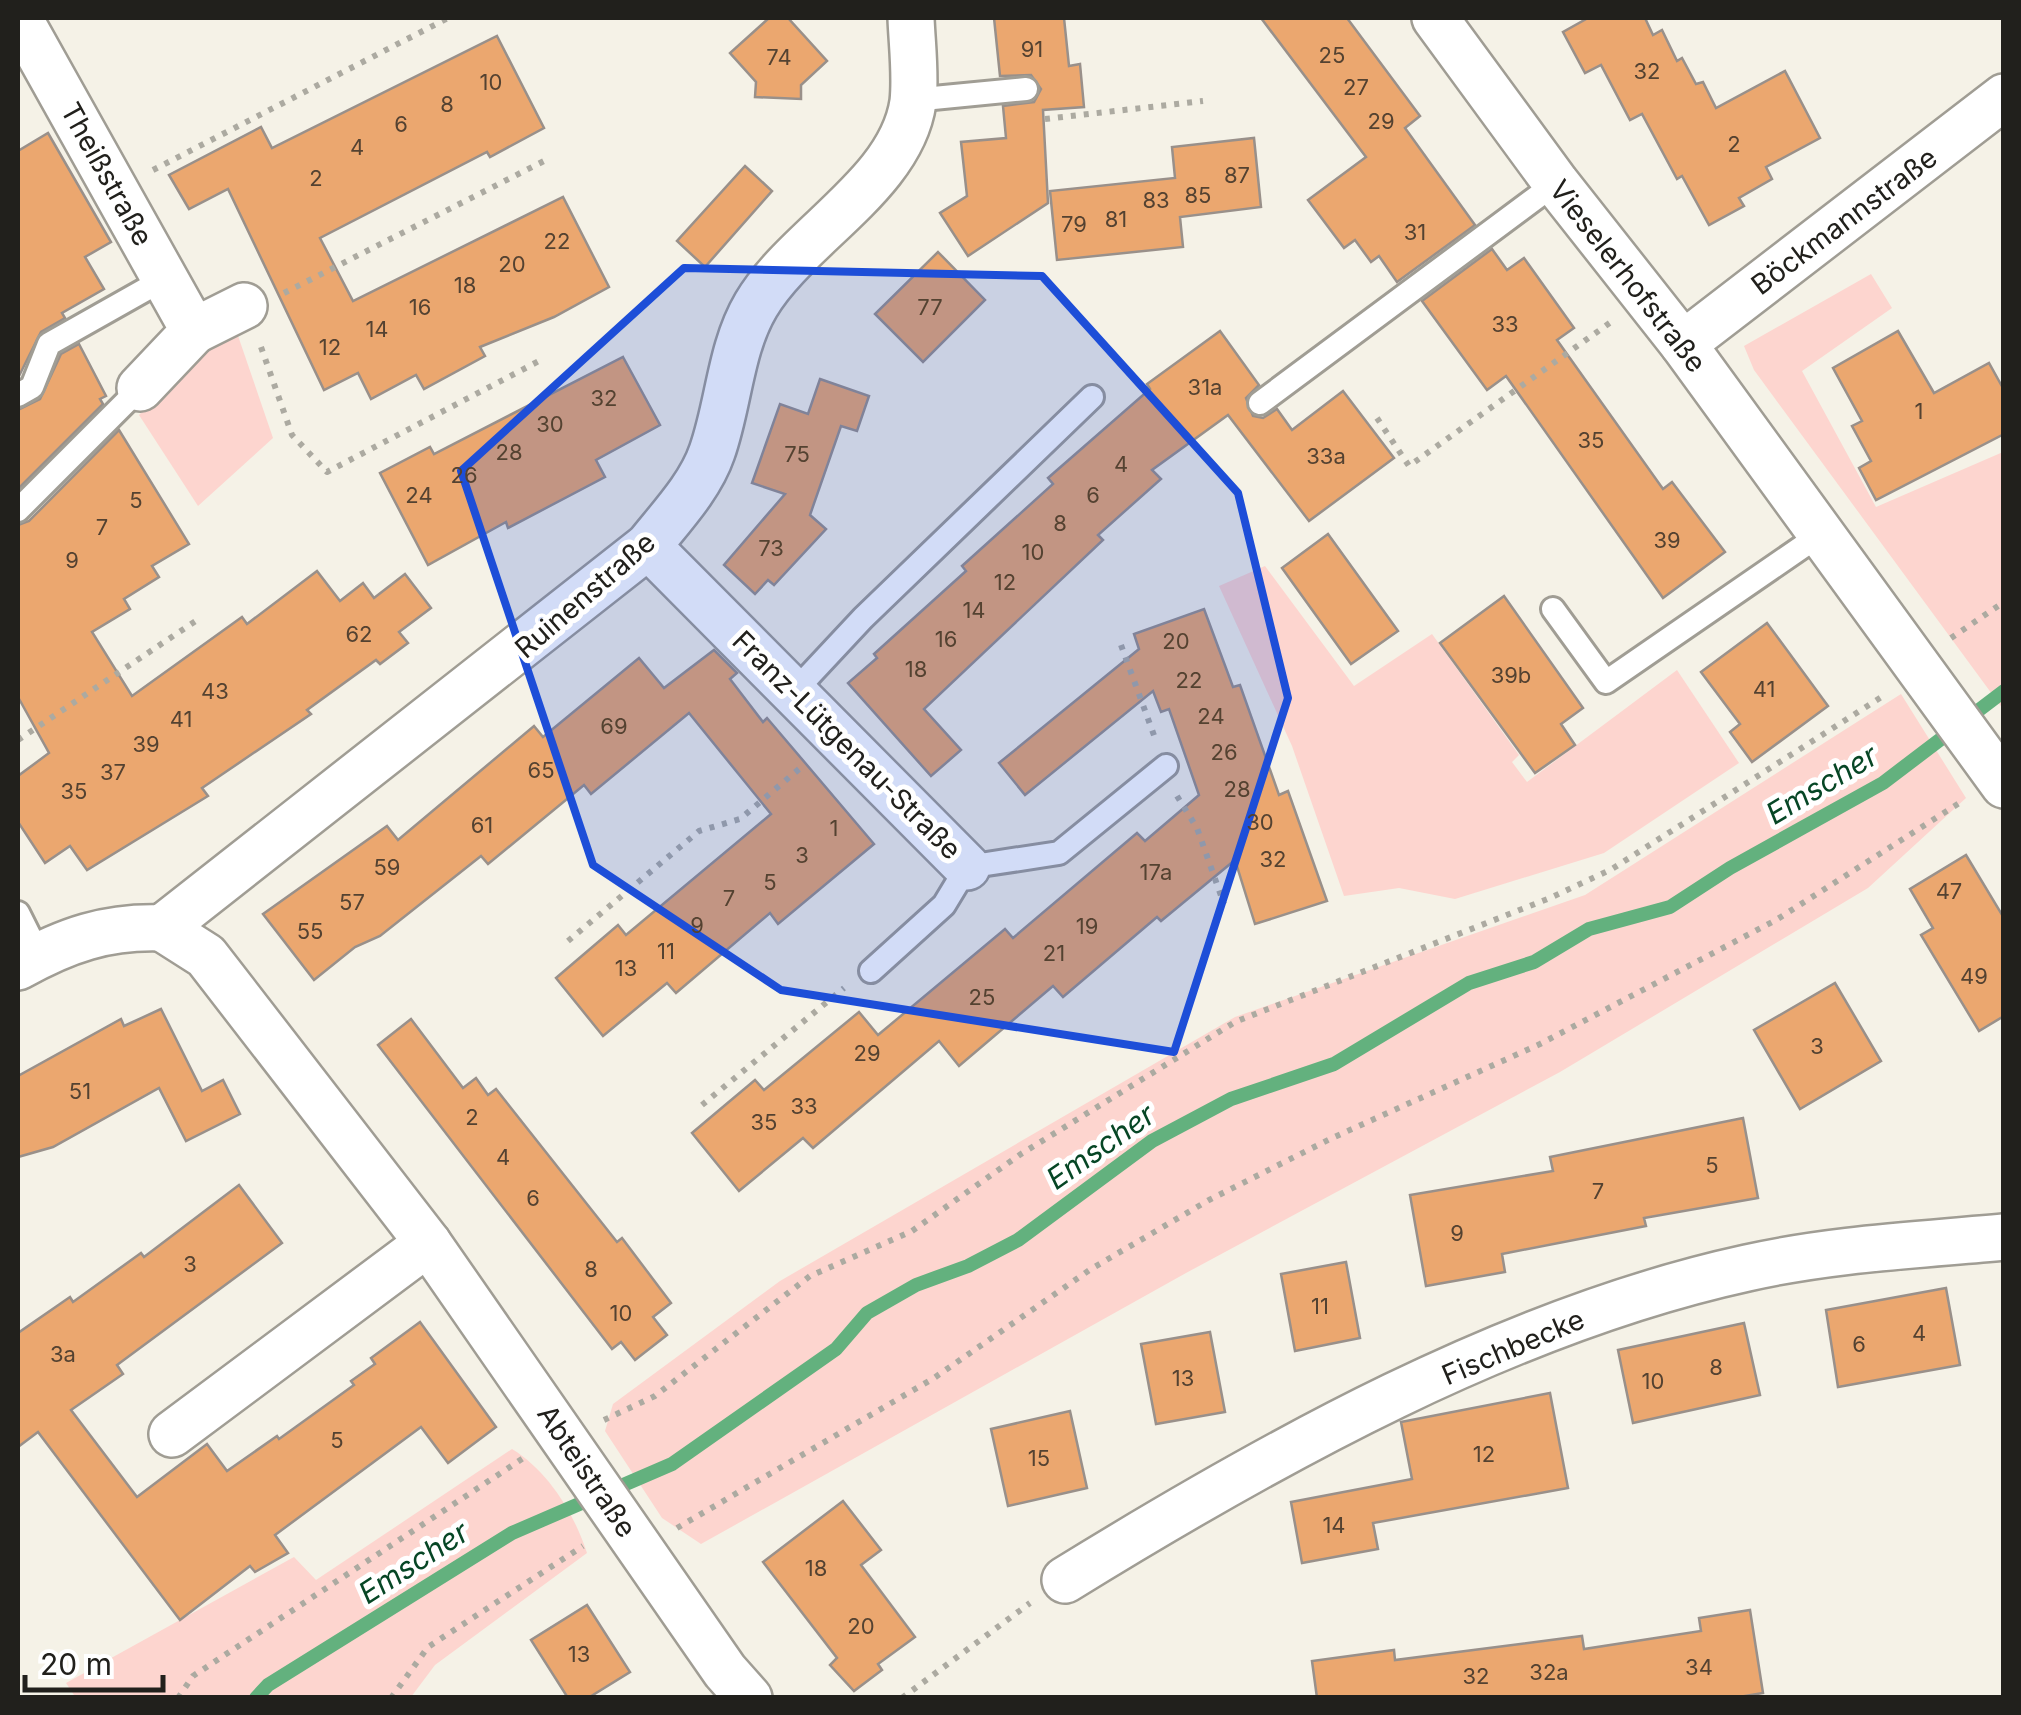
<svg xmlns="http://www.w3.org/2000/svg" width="2021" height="1715" viewBox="0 0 2021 1715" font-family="Inter,sans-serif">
	<rect width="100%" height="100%" fill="#f5f2e7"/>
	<g fill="#fdd5cf">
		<polygon points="1871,274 1892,308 1802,371 1876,507 2003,452 2003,709 1754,370 1744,346"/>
		<polygon points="235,327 273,438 198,506 139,415 215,339"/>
		<polygon points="1265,566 1354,686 1432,634 1519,755 1512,762 1527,782 1677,670 1739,763 1604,853 1455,899 1399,888 1344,896 1292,746 1219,586"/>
		<polygon points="1901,694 1966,798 1868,888 1560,1072 1186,1273 701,1544 662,1518 605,1431 613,1404 780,1281 1235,1017 1585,895"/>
		<path d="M512,1449C548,1471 574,1513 587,1553L435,1665L411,1697L76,1698L66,1683L294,1557L316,1580Z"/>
	</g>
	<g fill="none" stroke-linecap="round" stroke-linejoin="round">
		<polyline stroke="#63b17e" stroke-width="14" points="256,1698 268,1685 512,1533 672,1464 836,1349 867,1313 916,1285 968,1266 1018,1240 1152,1141 1231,1099 1334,1064 1469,983 1534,962 1589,929 1670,907 1730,868 1883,783 2004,691"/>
	</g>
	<g fill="#eba76f" stroke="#99908a" stroke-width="2.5">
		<polygon points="769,18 788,18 827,61 801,85 801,99 755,97 756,82 730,53"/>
		<polygon points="994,18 1064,18 1069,66 1080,64 1084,107 1043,110 1048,203 968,256 940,213 967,196 961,142 1006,138 1003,106 1034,102 1041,89 1031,75 1000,76"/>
		<polygon points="1261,18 1347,18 1420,116 1405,128 1475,225 1397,282 1379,256 1371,262 1355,240 1344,248 1308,200 1366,157"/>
		<polygon points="1588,18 1645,18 1653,35 1662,30 1677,61 1682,58 1696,84 1703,82 1716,108 1785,71 1820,138 1766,167 1772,179 1739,198 1744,206 1709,225 1682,176 1677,179 1642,114 1630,120 1601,65 1585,73 1563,32"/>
		<polygon points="497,36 544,128 490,157 487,152 320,238 353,301 563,197 609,287 554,317 480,347 485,356 424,389 416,375 371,399 358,373 324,390 228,189 189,209 169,175 261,127 272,148"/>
		<polygon points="48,133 111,242 85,257 104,289 62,313 65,318 41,332 18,378 18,151"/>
		<polygon points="1254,138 1261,207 1180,217 1183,247 1057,260 1050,191 1175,178 1172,147"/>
		<polygon points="745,166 772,191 705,267 677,241"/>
		<polygon points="1492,249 1507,270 1524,258 1574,328 1557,340 1663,489 1672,482 1725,552 1663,598 1506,376 1487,390 1422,301"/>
		<polygon points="938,252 985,300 923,362 875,314"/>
		<polygon points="1220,331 1259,385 1246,398 1253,416 1263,418 1277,409 1292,430 1343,391 1394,458 1309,521 1228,415 1152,470 1161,479 1098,535 1103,540 924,709 961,750 931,776 848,683 877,658 874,654 966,571 962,566 1053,484 1048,478 1150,389 1147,384"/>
		<polygon points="1898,331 1934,393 1989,363 2004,390 2004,434 1876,500 1859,468 1871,461 1852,426 1862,421 1833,368"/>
		<polygon points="79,344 106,396 100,399 103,404 18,489 18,410 40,399 61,354"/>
		<polygon points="623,357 660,425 596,460 605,477 508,528 506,522 428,565 380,473 430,447 434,454"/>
		<polygon points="820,379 869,396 857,431 841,426 810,515 826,529 774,585 768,580 755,594 724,565 785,494 752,483 780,404 808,414"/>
		<polygon points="119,430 189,544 152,566 159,577 124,599 130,609 92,632 132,696 242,617 247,624 317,571 340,601 363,583 374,598 405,574 431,608 399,632 408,643 380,664 376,660 307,710 311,714 202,788 208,796 87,870 70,846 45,863 18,822 18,776 49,753 18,697 18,525 29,521"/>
		<polygon points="1328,534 1398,631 1351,664 1282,568"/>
		<polygon points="1504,596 1583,708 1561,724 1575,745 1535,773 1440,643"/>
		<polygon points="1204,609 1233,687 1240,685 1279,795 1288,791 1327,901 1255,924 1235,860 1161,921 1157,917 1063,997 1053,986 959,1066 939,1041 813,1148 803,1138 739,1191 692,1133 724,1106 755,1080 764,1090 859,1012 878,1035 1005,929 1013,938 1137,833 1145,841 1199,795 1169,709 1161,712 1153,691 1025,795 999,763 1139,649 1134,634"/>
		<polygon points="1767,623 1828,706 1752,762 1730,732 1740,724 1701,672"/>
		<polygon points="714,650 737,673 730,679 763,722 767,718 874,844 778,924 770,913 676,993 667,983 603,1036 556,978 618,925 626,935 771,814 689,713 591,794 584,785 488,864 481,856 380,936 355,947 314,980 263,914 387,826 398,840 534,726 543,737 639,658 664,688"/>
		<polygon points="1966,855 2004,918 2004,1016 1979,1031 1921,935 1933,928 1910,889"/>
		<polygon points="1835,983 1881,1061 1800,1109 1754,1030"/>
		<polygon points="161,1009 202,1091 223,1080 240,1114 186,1141 159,1088 53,1147 18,1157 18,1076 121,1019 124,1026"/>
		<polygon points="411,1019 463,1088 476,1078 488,1095 496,1089 617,1242 622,1238 671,1303 653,1317 667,1335 635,1360 621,1342 612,1349 378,1045"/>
		<polygon points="1743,1118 1758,1198 1644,1218 1646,1226 1502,1254 1505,1272 1426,1286 1410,1195 1553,1171 1550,1157"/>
		<polygon points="239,1185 282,1243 117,1365 123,1374 71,1410 137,1497 207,1444 227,1471 277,1436 279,1439 354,1385 351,1381 375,1364 371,1358 420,1322 496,1427 448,1463 421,1427 275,1535 288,1553 255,1572 250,1566 180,1620 38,1432 18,1447 18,1333 70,1297 73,1302 141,1253 144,1257"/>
		<polygon points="1346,1262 1360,1338 1295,1351 1281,1274"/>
		<polygon points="1946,1288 1960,1365 1838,1387 1826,1310"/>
		<polygon points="1744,1323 1760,1395 1633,1423 1618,1350"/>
		<polygon points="1210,1332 1225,1412 1156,1424 1141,1344"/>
		<polygon points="1550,1393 1568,1488 1373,1523 1378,1549 1302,1563 1291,1502 1412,1479 1401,1422"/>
		<polygon points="1070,1411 1087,1488 1008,1506 991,1429"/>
		<polygon points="843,1501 881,1550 861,1565 915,1637 878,1664 882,1670 854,1691 830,1665 837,1658 763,1562"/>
		<polygon points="587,1605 630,1672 588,1698 568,1698 531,1640"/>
		<polygon points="1750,1610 1763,1693 1733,1698 1317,1698 1312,1661 1394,1650 1395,1660 1582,1636 1584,1649 1701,1631 1699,1618"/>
	</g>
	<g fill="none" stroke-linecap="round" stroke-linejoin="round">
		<defs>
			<g id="service">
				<polyline points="913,100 1026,89"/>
				<polyline points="18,395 32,387 49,344 166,278"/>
				<polyline points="1260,403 1556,183"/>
				<polyline points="18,510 140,388"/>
				<polyline points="1553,609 1606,682 1821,534"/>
				<polyline points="792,694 863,618 1092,397"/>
				<polyline points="18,913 39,955"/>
				<polyline points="871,971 944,905 967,867 1059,853 1166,766"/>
			</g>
			<g id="minor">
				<polyline points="19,18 194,331 140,388"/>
				<polyline points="1435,18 1556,183 1683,344 2004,785"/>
				<polyline points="194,331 244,306"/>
				<polyline points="1683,344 2004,97"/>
				<polyline points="648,546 967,867"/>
				<polyline points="162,928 206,956 428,1243 725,1671 749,1698"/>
				<path d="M18,967C66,940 107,926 162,928L648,546C671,517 700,487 712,452C729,404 730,349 756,305C797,236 901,185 913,102C916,75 912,44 911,18"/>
				<polyline points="172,1434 428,1243"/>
				<path d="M1065,1580C1271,1453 1509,1320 1747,1268C1831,1249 1918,1245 2004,1237"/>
			</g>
		</defs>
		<use href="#service" stroke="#a09d94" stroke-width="28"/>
		<use href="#minor" stroke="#a09d94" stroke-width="50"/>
		<g stroke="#acaaa1" stroke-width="6" stroke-dasharray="5 8" stroke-linecap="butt">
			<polyline points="1045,119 1203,101"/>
			<polyline points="153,170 448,18"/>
			<polyline points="284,293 546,160"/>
			<polyline points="261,347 292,435 327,472 539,361"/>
			<polyline points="1377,418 1409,466 1611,322"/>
			<polyline points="1951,638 2004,602"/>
			<polyline points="1121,645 1155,738"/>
			<polyline points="18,740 200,618"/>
			<polyline points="1177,796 1197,828 1224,904"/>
			<polyline points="568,941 699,831 740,819 805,764"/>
			<polyline points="702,1105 844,988"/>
			<polyline points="604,1420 655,1396 810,1276 912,1231 1021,1154 1235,1022 1550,898 1612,869 1883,696"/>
			<polyline points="677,1528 934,1378 1091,1269 1209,1200 1330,1139 1540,1044 1776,920 1961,802"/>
			<polyline points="178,1698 193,1676 525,1457"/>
			<polyline points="391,1698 428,1647 583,1546"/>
			<polyline points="902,1698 1030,1603"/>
		</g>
		<use href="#service" stroke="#fff" stroke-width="22"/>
		<use href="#minor" stroke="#fff" stroke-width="45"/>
	</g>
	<path fill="#1d4ed8" fill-opacity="0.2" stroke="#1d4ed8" stroke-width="8" stroke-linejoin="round" d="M684,268L1042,276L1238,493L1288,698L1174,1052L781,990L593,865L461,471Z"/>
	<g text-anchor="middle" stroke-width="10" stroke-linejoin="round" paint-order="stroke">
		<g font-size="22" fill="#544231">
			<text x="1032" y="57">91</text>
			<text x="1332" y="63">25</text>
			<text x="779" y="65">74</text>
			<text x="1647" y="79">32</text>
			<text x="491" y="90">10</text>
			<text x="1356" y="95">27</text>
			<text x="447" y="112">8</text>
			<text x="1381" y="129">29</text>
			<text x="401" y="132">6</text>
			<text x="1734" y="152">2</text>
			<text x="357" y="155">4</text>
			<text x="1237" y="183">87</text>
			<text x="316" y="186">2</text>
			<text x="1198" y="203">85</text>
			<text x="1156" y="208">83</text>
			<text x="1116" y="227">81</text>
			<text x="1074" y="232">79</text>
			<text x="1415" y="240">31</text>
			<text x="557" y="249">22</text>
			<text x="512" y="272">20</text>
			<text x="465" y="293">18</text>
			<text x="420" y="315">16</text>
			<text x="930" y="315">77</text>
			<text x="1505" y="332">33</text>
			<text x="377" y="337">14</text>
			<text x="330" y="355">12</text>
			<text x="1205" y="395">31a</text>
			<text x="604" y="406">32</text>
			<text x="1919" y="419">1</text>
			<text x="550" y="432">30</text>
			<text x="1591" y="448">35</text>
			<text x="509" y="460">28</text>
			<text x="797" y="462">75</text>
			<text x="1326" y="464">33a</text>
			<text x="1121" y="472">4</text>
			<text x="464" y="483">26</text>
			<text x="419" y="503">24</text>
			<text x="1093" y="503">6</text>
			<text x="136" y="508">5</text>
			<text x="1060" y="531">8</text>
			<text x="102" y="535">7</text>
			<text x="1667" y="548">39</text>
			<text x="771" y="556">73</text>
			<text x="1033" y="560">10</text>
			<text x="72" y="568">9</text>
			<text x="1005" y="590">12</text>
			<text x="974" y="618">14</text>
			<text x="359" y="642">62</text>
			<text x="946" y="647">16</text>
			<text x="1176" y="649">20</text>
			<text x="916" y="677">18</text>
			<text x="1511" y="683">39b</text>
			<text x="1189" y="688">22</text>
			<text x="1764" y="697">41</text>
			<text x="215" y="699">43</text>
			<text x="1211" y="724">24</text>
			<text x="181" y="727">41</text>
			<text x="614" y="734">69</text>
			<text x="146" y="752">39</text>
			<text x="1224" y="760">26</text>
			<text x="541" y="778">65</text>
			<text x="113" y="780">37</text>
			<text x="1237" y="797">28</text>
			<text x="74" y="799">35</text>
			<text x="1260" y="830">30</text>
			<text x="482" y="833">61</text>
			<text x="834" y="836">1</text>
			<text x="802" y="863">3</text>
			<text x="1273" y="867">32</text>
			<text x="387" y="875">59</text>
			<text x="1156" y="880">17a</text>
			<text x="770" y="890">5</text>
			<text x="1949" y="899">47</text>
			<text x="729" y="906">7</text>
			<text x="352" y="910">57</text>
			<text x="697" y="933">9</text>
			<text x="1087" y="934">19</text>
			<text x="310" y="939">55</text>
			<text x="666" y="959">11</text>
			<text x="1054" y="961">21</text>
			<text x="626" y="976">13</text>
			<text x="1974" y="984">49</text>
			<text x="982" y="1005">25</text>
			<text x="1817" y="1054">3</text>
			<text x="867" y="1061">29</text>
			<text x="80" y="1099">51</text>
			<text x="804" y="1114">33</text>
			<text x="472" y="1125">2</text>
			<text x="764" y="1130">35</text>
			<text x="503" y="1165">4</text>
			<text x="1712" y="1173">5</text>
			<text x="1598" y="1199">7</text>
			<text x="533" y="1206">6</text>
			<text x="1457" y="1241">9</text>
			<text x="190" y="1272">3</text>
			<text x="591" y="1277">8</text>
			<text x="1320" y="1314">11</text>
			<text x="621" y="1321">10</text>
			<text x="1919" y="1341">4</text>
			<text x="1859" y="1352">6</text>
			<text x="63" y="1362">3a</text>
			<text x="1716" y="1375">8</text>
			<text x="1183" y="1386">13</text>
			<text x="1653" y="1389">10</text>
			<text x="337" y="1448">5</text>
			<text x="1484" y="1462">12</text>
			<text x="1039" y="1466">15</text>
			<text x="1334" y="1533">14</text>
			<text x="816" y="1576">18</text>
			<text x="861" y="1634">20</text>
			<text x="579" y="1662">13</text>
			<text x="1699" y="1675">34</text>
			<text x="1549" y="1680">32a</text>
			<text x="1476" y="1684">32</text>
		</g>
		<g font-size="28" fill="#21201c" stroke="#fff">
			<text transform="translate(107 174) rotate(61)" y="10">Theißstraße</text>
			<text transform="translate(1844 221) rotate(-37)" y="10">Böckmannstraße</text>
			<text transform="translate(1628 276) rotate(52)" y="10">Vieselerhofstraße</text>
			<text transform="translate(585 595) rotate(-41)" y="10">Ruinenstraße</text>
			<text transform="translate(847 745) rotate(45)" y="10">Franz-Lütgenau-Straße</text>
			<text transform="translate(1513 1347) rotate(-23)" y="10">Fischbecke</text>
			<text transform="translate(587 1471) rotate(56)" y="10">Abteistraße</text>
		</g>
		<g font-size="30" font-style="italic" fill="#064625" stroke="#fff">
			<text transform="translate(1822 785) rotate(-31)" y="10">Emscher</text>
			<text transform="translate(1101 1147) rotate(-35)" y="10">Emscher</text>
			<text transform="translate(414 1563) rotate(-33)" y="10">Emscher</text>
		</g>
	</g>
	<rect width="2021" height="1715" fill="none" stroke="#21201c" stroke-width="40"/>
	<path d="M25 1675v15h138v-15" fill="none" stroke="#21201c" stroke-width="5"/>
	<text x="40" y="1675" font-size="30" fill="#21201c" stroke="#ffffff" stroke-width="8" paint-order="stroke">20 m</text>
</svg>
